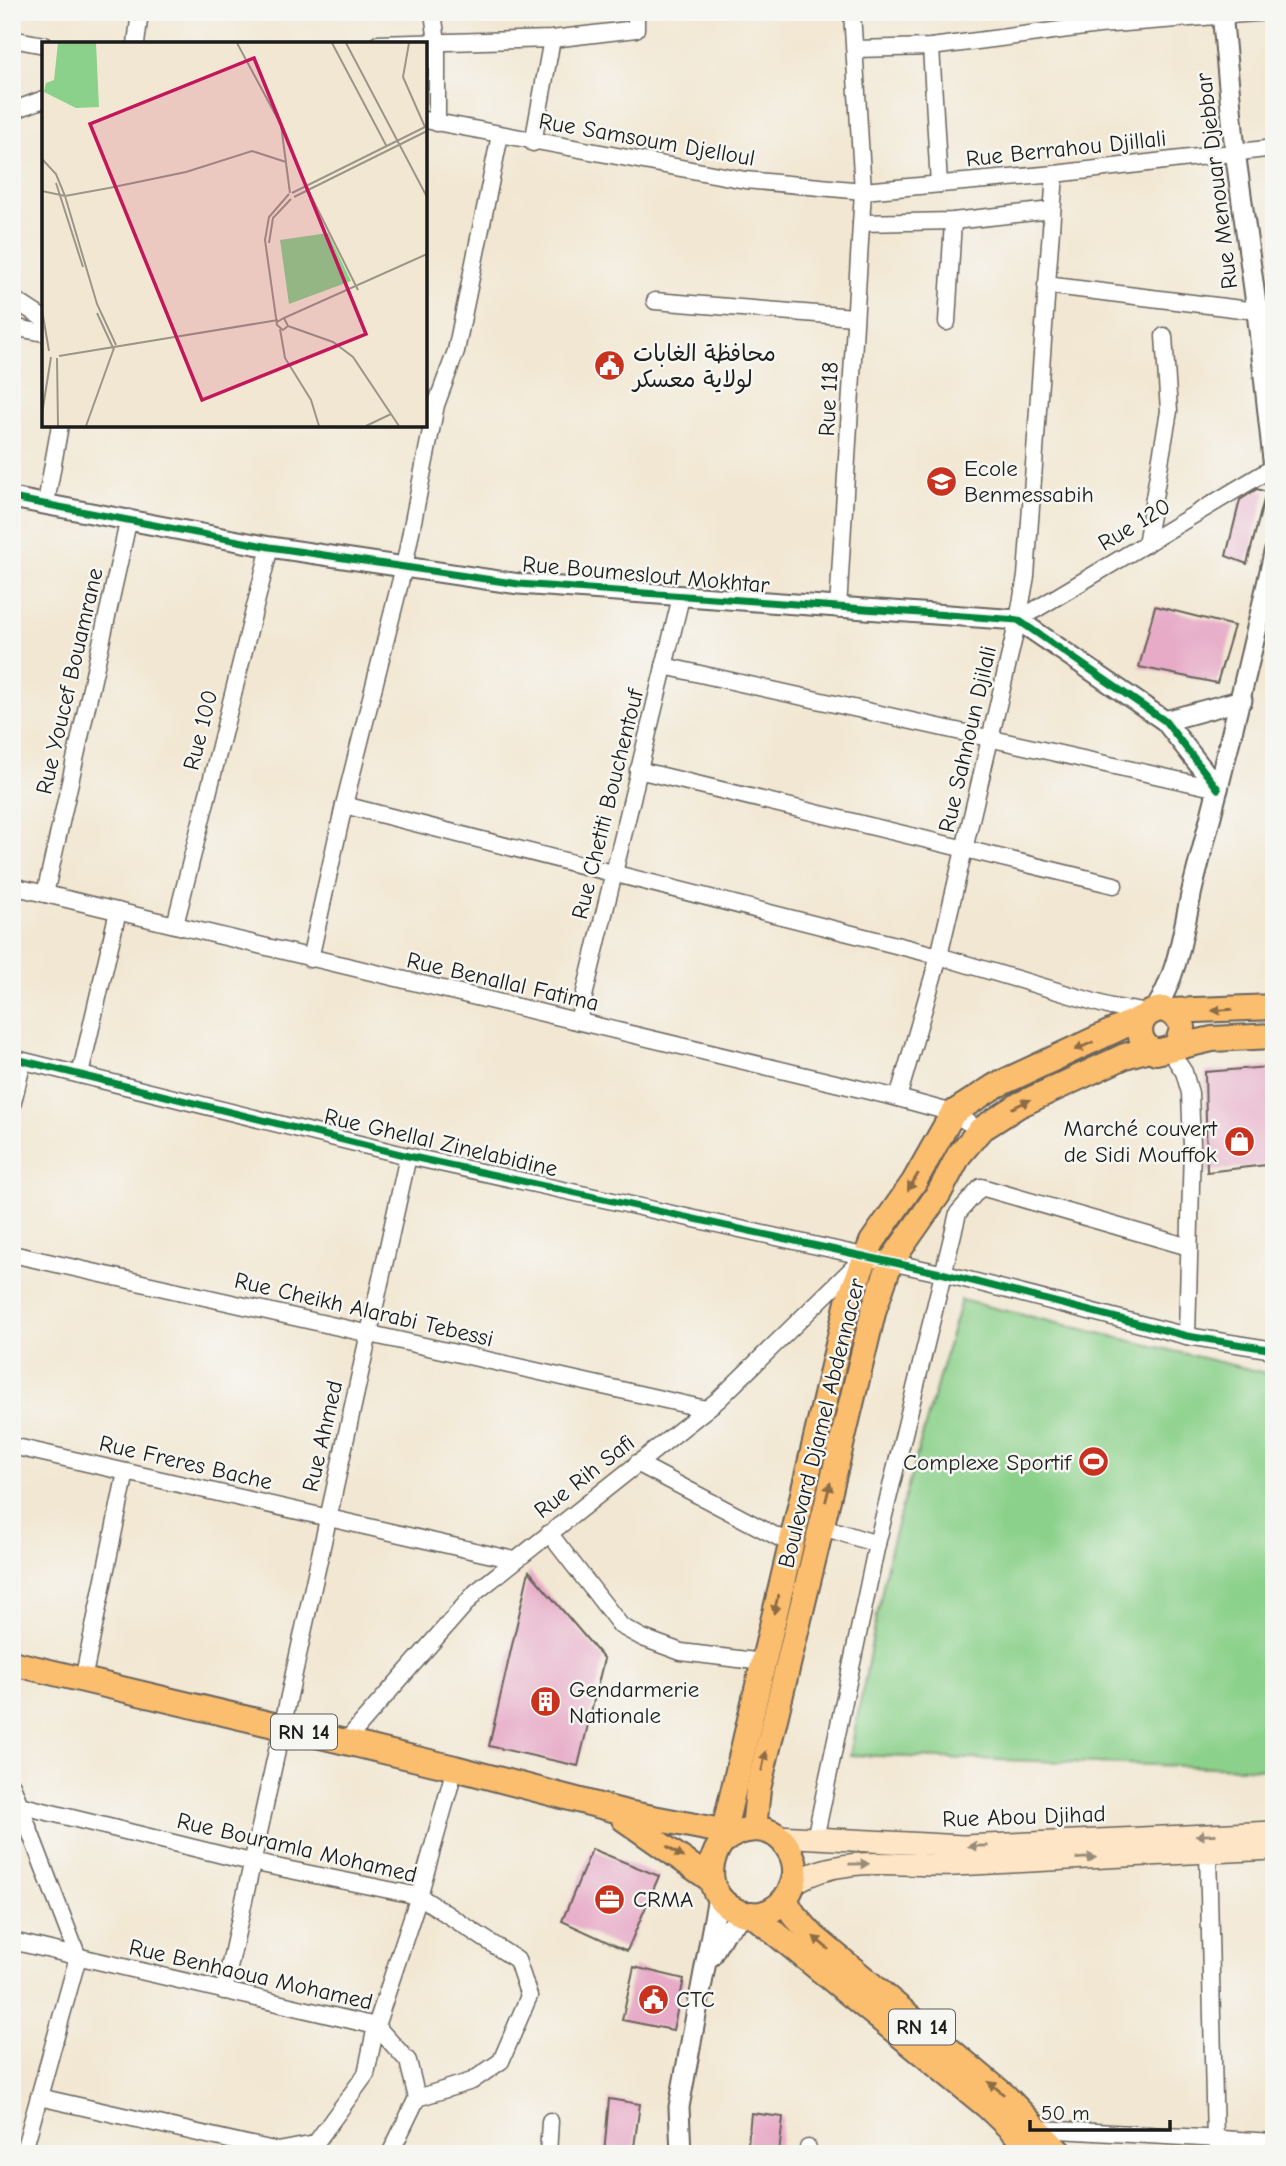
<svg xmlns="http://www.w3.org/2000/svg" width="1286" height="2166" viewBox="0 0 1286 2166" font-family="'Comic Neue','Playpen Sans Arabic',sans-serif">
	<rect width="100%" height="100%" fill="#f6f6f2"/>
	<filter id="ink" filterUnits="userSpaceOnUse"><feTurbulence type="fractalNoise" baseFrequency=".0143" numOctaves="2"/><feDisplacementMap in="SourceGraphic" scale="14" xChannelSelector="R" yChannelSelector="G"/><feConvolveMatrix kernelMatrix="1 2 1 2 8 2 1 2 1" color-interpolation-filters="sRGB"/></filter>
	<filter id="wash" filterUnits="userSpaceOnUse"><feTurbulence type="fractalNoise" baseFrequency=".00686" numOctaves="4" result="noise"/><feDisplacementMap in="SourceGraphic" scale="28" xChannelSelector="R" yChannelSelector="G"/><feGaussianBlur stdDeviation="1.57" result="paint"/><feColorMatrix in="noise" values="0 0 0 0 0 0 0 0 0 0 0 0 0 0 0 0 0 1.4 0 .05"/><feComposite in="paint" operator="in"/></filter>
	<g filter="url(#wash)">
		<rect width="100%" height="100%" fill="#f2e7d2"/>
		<polygon fill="#8cd18b" stroke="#547654" stroke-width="2" points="961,1300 1274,1375 1274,1769 850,1755 890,1549"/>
		<g id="blocks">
			<g fill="#e7abc7">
				<polygon points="1257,489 1266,492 1247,564 1226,556 1240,500"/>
				<polygon points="1155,606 1234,626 1217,683 1139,667"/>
				<polygon points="1268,1067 1274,1117 1274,1164 1207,1172 1205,1072"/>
				<polygon points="529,1571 604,1659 578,1766 489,1746"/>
				<polygon points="592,1849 659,1876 627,1951 562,1921"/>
				<polygon points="634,1967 684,1979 673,2030 622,2020"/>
				<polygon points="609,2099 640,2104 633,2154 604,2154"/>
				<polygon points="751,2113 783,2117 779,2154 747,2154"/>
			</g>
		</g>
	</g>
	<g filter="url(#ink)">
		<use href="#blocks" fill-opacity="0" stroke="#67635c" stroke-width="2"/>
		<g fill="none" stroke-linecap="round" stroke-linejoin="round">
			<defs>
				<g id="minor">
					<polyline points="433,12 437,42 437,123"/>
					<polyline points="12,39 44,45"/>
					<polyline points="136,44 140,12"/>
					<polyline points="378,44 552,39 636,29 636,12"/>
					<polyline points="931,47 939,184"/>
					<polyline points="856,49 931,47 1099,25 1269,12"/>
					<polyline points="12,111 44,99"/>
					<polyline points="425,120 745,180 863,191 1055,174 1274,148"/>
					<polyline points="533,143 552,39"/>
					<polyline points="861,223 953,221 1052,210"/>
					<polyline points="1046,285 1257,311 1274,309"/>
					<polyline points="12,298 44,319"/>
					<polyline points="655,301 854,317"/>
					<polyline points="947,322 953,221"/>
					<polyline points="12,327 44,333"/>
					<polyline points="46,503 60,425"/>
					<polyline points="1146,544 1169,411 1164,336"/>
					<polyline points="838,609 863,191 852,12"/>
					<polyline points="1018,620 1274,467"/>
					<polyline points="664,666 1218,789"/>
					<polyline points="638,770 1114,885"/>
					<polyline points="344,805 939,956 1111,1007 1148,1013"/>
					<polyline points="12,886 898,1098 953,1113 980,1130"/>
					<polyline points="45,894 129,518"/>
					<polyline points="175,925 270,547"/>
					<polyline points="310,959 344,805 404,567 436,405 456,351 500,135"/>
					<polyline points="578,1021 681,597"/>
					<polyline points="1170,1051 1184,1072 1190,1093 1192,1146 1187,1336"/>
					<polyline points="12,1058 408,1156 945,1274 1187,1336 1274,1350"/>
					<polyline points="80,1075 118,911"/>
					<polyline points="898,1098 939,956 1018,620 1026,576 1055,174"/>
					<polyline points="12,1106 23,1061"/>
					<polyline points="12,1254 706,1409"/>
					<polyline points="12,1446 514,1560"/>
					<polyline points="637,1463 791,1544"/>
					<polyline points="820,1526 877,1544"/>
					<polyline points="549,1533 621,1626 643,1638 681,1652 763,1662"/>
					<polyline points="83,1680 126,1472"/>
					<polyline points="345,1742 476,1592 718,1400 859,1262"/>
					<polyline points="12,1785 78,1957 23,2154"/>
					<polyline points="19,1805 251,1862 419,1896 517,1960 529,1996 501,2061 472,2081 417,2098"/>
					<polyline points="815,1839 877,1544 958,1213 981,1187 1189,1247"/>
					<polyline points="1208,1852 1215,2140"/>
					<polyline points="12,1941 376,2026 408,2061 417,2098 390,2154"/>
					<polyline points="224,1991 408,1156"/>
					<polyline points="39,2097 278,2151 315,2144 366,2074 376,2026 419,1896 455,1768"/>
					<polyline points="1041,2129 1274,2142"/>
					<polyline points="808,2148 808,2154"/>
					<polyline points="548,2154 550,2121"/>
				</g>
				<g id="tertiary">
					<polyline points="1222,12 1235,151 1257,311 1274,469"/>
					<polyline points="12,498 270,547 519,584 1018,620 1165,721 1218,789"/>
					<polyline points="1165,721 1242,700"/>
					<path d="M1155,1010C1181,969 1183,924 1195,878C1223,770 1250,662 1274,553"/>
					<polyline points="711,1956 724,1933 745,1914"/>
					<polyline points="681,2154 679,2107 718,1897"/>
				</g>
				<g id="secondary">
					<polyline points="777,1836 963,1846 1274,1832"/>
					<path d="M794,1883C845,1853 900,1867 955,1865C1061,1859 1168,1854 1274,1849"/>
				</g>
				<g id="primary">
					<polyline points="1170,1011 1274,1007"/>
					<path d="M1176,1047L1183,1027L1176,1015L1163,1009C1136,1011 1132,1042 1156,1052L1212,1039L1274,1036"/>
					<polyline points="12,1663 455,1768 627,1813 732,1833"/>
					<polyline points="624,1819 710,1879"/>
					<polyline points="754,1829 758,1789 874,1309 890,1263 939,1193 959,1155 980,1130 1019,1105 1125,1056 1149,1049"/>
					<path d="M721,1843C742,1825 774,1822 789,1850C797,1863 797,1877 790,1891C761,1944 684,1899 721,1843L848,1302L872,1242L914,1182L953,1113L995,1086L1145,1016"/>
					<polyline points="785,1900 794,1915 814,1937 1005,2096 1061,2154"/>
					<polyline points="752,1914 988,2107 1037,2154"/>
				</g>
			</defs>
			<use href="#minor" stroke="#67635c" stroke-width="19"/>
			<use href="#tertiary" stroke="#67635c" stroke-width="23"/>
			<use href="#secondary" stroke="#67635c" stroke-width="24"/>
			<use href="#primary" stroke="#67635c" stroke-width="28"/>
			<use href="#minor" stroke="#fff" stroke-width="16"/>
			<use href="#tertiary" stroke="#fff" stroke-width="19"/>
			<use href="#secondary" stroke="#fde5c5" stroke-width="21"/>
			<use href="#primary" stroke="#fbbd6e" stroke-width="24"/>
			<defs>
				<g id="cycleway">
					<polyline points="12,498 270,547 519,584 1018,620 1165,721 1218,789"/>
					<polyline points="12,1058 408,1156 945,1274 1187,1336 1274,1350"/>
				</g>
			</defs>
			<use href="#cycleway" stroke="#f6f6f2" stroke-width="11"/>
			<use href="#cycleway" stroke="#00873e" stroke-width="7"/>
		</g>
		<defs><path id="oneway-solid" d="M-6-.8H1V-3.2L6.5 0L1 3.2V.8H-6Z" transform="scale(1.75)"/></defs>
		<g fill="#8c6c45">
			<use href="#oneway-solid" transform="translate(1222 1010) rotate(176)"/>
			<use href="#oneway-solid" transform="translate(1084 1046) rotate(156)"/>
			<use href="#oneway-solid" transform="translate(1021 1104) rotate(-26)"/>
			<use href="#oneway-solid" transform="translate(913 1182) rotate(122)"/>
			<use href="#oneway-solid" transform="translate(828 1492) rotate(-76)"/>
			<use href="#oneway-solid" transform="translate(776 1604) rotate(103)"/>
			<use href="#oneway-solid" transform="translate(764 1761) rotate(-77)"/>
			<use href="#oneway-solid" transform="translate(675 1852) rotate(35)"/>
			<use href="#oneway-solid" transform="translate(821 1943) rotate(-140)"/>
			<use href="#oneway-solid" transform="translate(996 2088) rotate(-140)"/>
		</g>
		<g fill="#988b79">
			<use href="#oneway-solid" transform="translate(1206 1835) rotate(177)"/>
			<use href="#oneway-solid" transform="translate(978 1846) rotate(179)"/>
			<use href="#oneway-solid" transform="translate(1086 1858) rotate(-3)"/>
			<use href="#oneway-solid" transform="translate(859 1864) rotate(-1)"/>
		</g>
	</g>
	<defs>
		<symbol id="civic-disc" viewBox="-11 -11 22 22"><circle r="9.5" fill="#c8321e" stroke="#f6f6f2"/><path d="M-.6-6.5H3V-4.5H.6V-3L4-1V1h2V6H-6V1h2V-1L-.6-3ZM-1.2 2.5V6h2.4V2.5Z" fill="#fff"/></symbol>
		<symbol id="school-disc" viewBox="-11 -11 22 22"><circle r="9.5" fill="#c8321e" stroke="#f6f6f2"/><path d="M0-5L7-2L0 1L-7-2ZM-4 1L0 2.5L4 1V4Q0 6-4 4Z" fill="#fff"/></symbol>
		<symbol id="shop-disc" viewBox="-11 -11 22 22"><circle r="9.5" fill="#c8321e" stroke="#f6f6f2"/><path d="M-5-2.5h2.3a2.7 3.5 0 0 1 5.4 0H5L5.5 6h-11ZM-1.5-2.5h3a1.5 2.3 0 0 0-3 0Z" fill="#fff"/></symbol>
		<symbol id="stadium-disc" viewBox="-11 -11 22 22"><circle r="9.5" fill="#c8321e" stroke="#f6f6f2"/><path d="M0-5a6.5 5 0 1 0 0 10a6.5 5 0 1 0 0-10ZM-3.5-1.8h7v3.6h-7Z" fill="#fff"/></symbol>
		<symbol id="building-disc" viewBox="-11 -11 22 22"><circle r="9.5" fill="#c8321e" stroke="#f6f6f2"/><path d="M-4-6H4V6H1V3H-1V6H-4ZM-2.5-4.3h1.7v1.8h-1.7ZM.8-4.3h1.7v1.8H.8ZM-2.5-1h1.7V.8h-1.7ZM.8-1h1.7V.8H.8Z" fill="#fff"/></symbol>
		<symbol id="office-disc" viewBox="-11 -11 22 22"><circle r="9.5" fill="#c8321e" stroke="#f6f6f2"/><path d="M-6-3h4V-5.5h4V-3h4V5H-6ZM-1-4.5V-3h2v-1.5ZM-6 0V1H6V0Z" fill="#fff"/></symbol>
	</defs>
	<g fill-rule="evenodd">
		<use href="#civic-disc" x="592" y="348" width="35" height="35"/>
		<use href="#school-disc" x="924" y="464" width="35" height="35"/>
		<use href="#shop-disc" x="1222" y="1124" width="35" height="35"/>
		<use href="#stadium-disc" x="1076" y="1444" width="35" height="35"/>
		<use href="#building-disc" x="528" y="1684" width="35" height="35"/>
		<use href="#office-disc" x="592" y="1882" width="35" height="35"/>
		<use href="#civic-disc" x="636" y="1982" width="35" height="35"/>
	</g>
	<g text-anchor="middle" stroke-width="5" stroke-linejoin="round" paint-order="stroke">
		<g fill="#f6f6f2" stroke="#5d5d5c" stroke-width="2">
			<rect x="271" y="1714.5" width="66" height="35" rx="5"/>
			<rect x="889" y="2009.5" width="66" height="35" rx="5"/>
		</g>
		<g font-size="21" font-weight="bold" fill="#1c1c1c">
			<text x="304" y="1739">RN 14</text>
			<text x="922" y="2034">RN 14</text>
		</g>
		<g font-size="23" fill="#1c1c1c" stroke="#f6f6f2">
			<text transform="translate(647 139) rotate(10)" y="8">Rue Samsoum Djelloul</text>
			<text transform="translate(1066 148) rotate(-6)" y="8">Rue Berrahou Djillali</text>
			<text transform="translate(1216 181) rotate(-97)" y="8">Rue Menouar Djebbar</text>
			<text transform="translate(828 399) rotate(-87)" y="8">Rue 118</text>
			<text transform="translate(1134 524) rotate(-31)" y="8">Rue 120</text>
			<text transform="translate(646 574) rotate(5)" y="8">Rue Boumeslout Mokhtar</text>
			<text transform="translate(69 681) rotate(-77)" y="8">Rue Youcef Bouamrane</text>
			<text transform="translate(200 730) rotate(-76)" y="8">Rue 100</text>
			<text transform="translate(967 739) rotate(-77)" y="8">Rue Sahnoun Djilali</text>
			<text transform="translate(607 804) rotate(-76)" y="8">Rue Chetiti Bouchentouf</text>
			<text transform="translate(503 981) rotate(13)" y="8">Rue Benallal Fatima</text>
			<text transform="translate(441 1142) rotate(13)" y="8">Rue Ghellal Zinelabidine</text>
			<text transform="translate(364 1309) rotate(13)" y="8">Rue Cheikh Alarabi Tebessi</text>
			<text transform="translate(821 1423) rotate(-76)" y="8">Boulevard Djamel Abdennacer</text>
			<text transform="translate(322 1436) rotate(-77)" y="8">Rue Ahmed</text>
			<text transform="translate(186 1462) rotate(13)" y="8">Rue Freres Bache</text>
			<text transform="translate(584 1476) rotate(-38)" y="8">Rue Rih Safi</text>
			<text transform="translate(1024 1816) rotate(-2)" y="8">Rue Abou Djihad</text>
			<text transform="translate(297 1847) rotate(13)" y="8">Rue Bouramla Mohamed</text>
			<text transform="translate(251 1974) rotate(13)" y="8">Rue Benhaoua Mohamed</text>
		</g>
		<g font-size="23" fill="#1c1c1c" stroke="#f6f6f2" text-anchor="start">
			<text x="633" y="361">محافظة الغابات<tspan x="633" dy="26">لولاية معسكر</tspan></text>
			<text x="964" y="476">Ecole<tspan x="964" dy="26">Benmessabih</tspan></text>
			<text x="1217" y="1136" text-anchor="end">Marché couvert<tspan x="1217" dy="26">de Sidi Mouffok</tspan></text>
			<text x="1071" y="1470" text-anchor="end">Complexe Sportif</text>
			<text x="569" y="1697">Gendarmerie<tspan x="569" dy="26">Nationale</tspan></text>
			<text x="633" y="1907">CRMA</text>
			<text x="676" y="2007">CTC</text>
		</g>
	</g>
	<g transform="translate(42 42)">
		<rect width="385" height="385" fill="#f2e7d2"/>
		<path d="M16,1H54L57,65L34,66L2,50L4,41L12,38ZM286,191L309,239L247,262L238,198Z" fill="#8cd18b"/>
		<path fill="none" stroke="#9c9689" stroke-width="2" d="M195,1L239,83L248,151M290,1L345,105M304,1L385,155M367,1L361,35L383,85M0,117L14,132L23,154L55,262L74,303M14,141L41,225M266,148L316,248M0,149L23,154L67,146L144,130L210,109L244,120M250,151L385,84M252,155L385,89M227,201L231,176L249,157M0,268L7,309M55,271L72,308M242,276L385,212M235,280L242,276L246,284L241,288L235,283L223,198L227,175L247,152M246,284L291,300L311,315L357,384M238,287L243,316L269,358L277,384M17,314L236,278M15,316L16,384M0,372L9,315M44,384L72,306M324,384L349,372"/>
		<path fill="#c2185b" fill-opacity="0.15" stroke="#c2185b" stroke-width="3.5" d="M212,16L324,292L160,358L48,82Z"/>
		<rect width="385" height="385" fill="none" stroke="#1c1c1c" stroke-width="3.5"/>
	</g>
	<rect width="1286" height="2166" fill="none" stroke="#f6f6f2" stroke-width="42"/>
	<path d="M1030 2120v10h140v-10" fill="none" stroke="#1c1c1c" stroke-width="3.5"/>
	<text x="1041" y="2120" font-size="21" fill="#1c1c1c" stroke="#f6f6f2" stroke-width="5" paint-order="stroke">50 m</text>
</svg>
